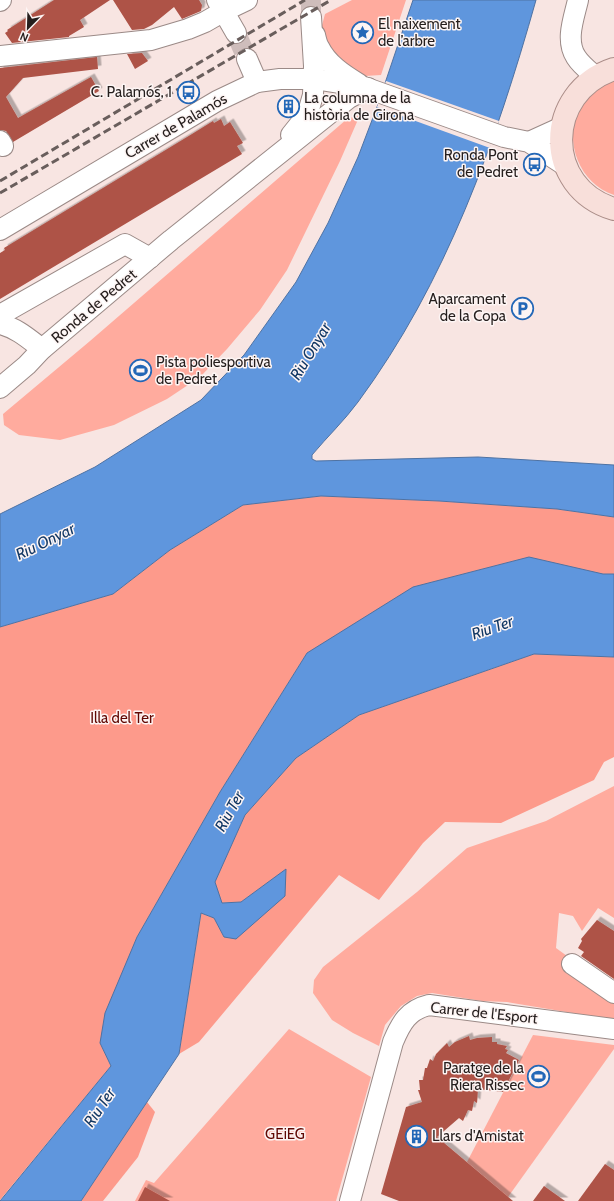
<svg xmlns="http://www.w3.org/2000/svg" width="614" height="1201" viewBox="0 0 614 1201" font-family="Cabin,sans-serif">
	<defs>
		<filter id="shadow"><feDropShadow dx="3.5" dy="-3.5" stdDeviation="0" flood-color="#0004"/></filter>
	</defs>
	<rect width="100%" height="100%" fill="#f8e5e2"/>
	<g fill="#ffab9e">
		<polygon points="352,0 406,0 381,75 365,76 349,71 336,60 321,29 325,14"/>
		<path d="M614,80V195C580,184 563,142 579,109C587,95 600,88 614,80Z"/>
		<polygon points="360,115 340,161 287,270 260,310 227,349 200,377 167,399 114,425 60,440 19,435 4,425 3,414 90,341 347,119"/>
		<polygon points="614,786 614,918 598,908 582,931 573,916 559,913 556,948 567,956 614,1001 614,1020 507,1002 482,1001 432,993 417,996 401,1006 385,1025 379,1046 353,1033 332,1020 313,993 314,980 323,967 417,892 467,848 546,821"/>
		<polygon points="289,1029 371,1077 336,1201 135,1201 146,1180 154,1183"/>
		<polygon points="533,1035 614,1045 614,1049 508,1197 467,1162"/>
	</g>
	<g fill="#fd9a8b">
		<polygon points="321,496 439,501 557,509 614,517 614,574 603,574 307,653 220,792 137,937 100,1043 111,1066 0,1200 0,627 113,594 170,550 243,505"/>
		<polygon points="534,654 614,657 614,757 604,762 594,780 501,823 445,822 423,843 379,900 339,875 199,1042 179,1054 201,913 214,918 224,937 286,870 241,902 221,903 214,882 245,815 296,758 359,715"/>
		<polygon points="147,1102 155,1112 138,1157 103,1201 81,1201"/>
	</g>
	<g fill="#5f96dd" stroke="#4e72a3">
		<path d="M413,0H536C496,142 446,283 358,402C344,421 327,437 312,455V459L316,461L478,457L614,465V517L557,509L439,501L321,496L243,505L170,550L113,594L0,627V514L95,467L201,400L244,355L296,282L328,223L358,157L377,107Z"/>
		<polygon points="529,557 603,574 614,574 614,657 534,654 359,715 296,758 245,815 215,882 222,903 241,902 286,869 285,896 236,939 224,937 214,918 201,913 179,1054 81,1201 0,1201 111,1066 100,1043 105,1013 137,937 220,792 307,653 413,587"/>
	</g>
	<polygon fill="#f8e5e2" points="386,81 499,121 490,148 377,107"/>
	<g fill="#ae5347" filter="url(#shadow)">
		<polygon points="54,0 110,0 80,20 84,27 69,36 69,37 12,43 5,33 8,31 7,30"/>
		<polygon points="113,0 199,0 202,5 201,11 182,19 174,7 152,25 144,29 132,30"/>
		<polygon points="142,53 148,61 135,69 127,54"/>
		<polygon points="97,57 98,69 23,78 6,97 18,118 91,77 99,91 13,142 6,131 0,130 0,68"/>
		<polygon points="221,119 224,126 230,122 243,143 237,146 242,154 0,299 0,253 5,250 4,248 192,134 213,121 214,123"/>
		<polygon points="597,920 614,931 614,979 581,956 584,952 578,948 582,941 581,939"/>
		<polygon points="469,1036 470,1040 477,1038 492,1037 492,1042 497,1042 497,1044 507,1046 505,1049 508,1050 506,1053 519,1060 503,1092 478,1089 477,1103 474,1101 472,1111 468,1110 463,1121 459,1118 437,1137 513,1201 399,1201 381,1194 406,1107 422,1102 418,1090 420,1090 419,1080 423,1080 425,1068 427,1068 430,1059 433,1061 436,1054 447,1043 449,1047 455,1042"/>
		<polygon points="605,1164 614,1170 614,1201 578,1201"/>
		<polygon points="544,1186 565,1201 533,1201"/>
		<polygon points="145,1187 170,1201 138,1201"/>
	</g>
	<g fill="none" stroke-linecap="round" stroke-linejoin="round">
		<g stroke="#cebdbb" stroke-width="20" stroke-dasharray="20 10" stroke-linecap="butt">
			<polyline points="311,17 311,0"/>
			<polyline points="236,33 247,59"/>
		</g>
		<defs>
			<g id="minor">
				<polyline points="217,0 236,33"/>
				<path d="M578,0C574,18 565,40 576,57C581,65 589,71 596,77"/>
				<polyline points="0,1 1,0"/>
				<path d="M315,35C316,39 317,44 319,47C327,64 344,75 359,84"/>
				<polyline points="0,56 151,40 188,29 205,22 224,11 247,0"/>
				<polyline points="247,59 257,82"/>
				<polyline points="291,135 303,120 309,109 313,95 314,66 311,17"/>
				<polyline points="0,141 3,146"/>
				<polyline points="529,142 562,127"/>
				<polyline points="0,230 217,101 257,82 280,79 314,79 364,87 504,137 529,142 566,166"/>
				<polyline points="0,315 125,244 150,258"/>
				<path d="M0,324C17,328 29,339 42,349"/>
				<polyline points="0,388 27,365 42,349 171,240 349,98 368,88"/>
				<polyline points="572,964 614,993"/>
				<path d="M350,1201L393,1042C401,1023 408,1010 429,1005L614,1029"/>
			</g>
			<path id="major" d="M614,69C544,92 543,188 614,209"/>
		</defs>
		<use href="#minor" stroke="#9b8a87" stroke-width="22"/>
		<use href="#major" stroke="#ab8d88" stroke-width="24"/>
		<use href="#minor" stroke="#fff" stroke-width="20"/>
		<use href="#major" stroke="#f8dfda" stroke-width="22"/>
		<g stroke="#695e5c" stroke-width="3" stroke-dasharray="8 4" stroke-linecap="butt">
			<polyline points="0,181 305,0"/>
			<polyline points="0,193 331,0"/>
		</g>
	</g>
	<defs>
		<symbol id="sight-ring" viewBox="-11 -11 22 22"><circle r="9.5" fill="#fdf5f4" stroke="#2367b7" stroke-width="1.5"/><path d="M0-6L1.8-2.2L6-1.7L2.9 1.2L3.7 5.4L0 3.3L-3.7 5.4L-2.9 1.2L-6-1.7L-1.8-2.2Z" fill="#2367b7"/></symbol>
		<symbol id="bus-ring" viewBox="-11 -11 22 22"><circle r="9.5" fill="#fdf5f4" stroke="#2367b7" stroke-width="1.5"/><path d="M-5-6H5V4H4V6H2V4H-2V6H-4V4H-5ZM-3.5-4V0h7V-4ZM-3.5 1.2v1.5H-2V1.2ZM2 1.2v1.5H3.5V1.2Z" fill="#2367b7"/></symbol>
		<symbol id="building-ring" viewBox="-11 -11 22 22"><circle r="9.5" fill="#fdf5f4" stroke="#2367b7" stroke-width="1.5"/><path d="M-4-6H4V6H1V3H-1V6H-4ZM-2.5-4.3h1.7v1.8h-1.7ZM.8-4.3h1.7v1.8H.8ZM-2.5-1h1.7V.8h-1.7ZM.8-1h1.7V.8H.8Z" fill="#2367b7"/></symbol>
		<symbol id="parking-ring" viewBox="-11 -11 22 22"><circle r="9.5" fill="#fdf5f4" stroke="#2367b7" stroke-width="1.5"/><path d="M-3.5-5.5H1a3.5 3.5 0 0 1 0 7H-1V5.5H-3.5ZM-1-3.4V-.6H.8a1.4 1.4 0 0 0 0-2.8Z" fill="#2367b7"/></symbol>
		<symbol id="stadium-ring" viewBox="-11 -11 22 22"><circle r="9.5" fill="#fdf5f4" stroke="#2367b7" stroke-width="1.5"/><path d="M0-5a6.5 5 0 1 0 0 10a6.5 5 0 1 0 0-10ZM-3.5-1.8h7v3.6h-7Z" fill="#2367b7"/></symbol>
	</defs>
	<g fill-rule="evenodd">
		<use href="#sight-ring" x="350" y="20" width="25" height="25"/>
		<use href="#bus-ring" x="176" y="80" width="25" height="25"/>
		<use href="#building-ring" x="276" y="94" width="25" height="25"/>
		<use href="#bus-ring" x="522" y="152" width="25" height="25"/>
		<use href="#parking-ring" x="510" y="296" width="25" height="25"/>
		<use href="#stadium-ring" x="128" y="358" width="25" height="25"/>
		<use href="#stadium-ring" x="526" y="1064" width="25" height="25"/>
		<use href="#building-ring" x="404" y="1124" width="25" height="25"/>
	</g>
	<g text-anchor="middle" stroke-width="3" stroke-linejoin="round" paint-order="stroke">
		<g font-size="15" fill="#251e1d" stroke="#fdf5f4" text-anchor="start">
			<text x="378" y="29">El naixement<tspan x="378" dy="17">de l’arbre</tspan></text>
			<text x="172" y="97" text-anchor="end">C. Palamós, 1</text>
			<text x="304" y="103">La columna de la<tspan x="304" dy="17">història de Girona</tspan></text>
			<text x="518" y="160" text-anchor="end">Ronda Pont<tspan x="518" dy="17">de Pedret</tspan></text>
			<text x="506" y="304" text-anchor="end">Aparcament<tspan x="506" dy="17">de la Copa</tspan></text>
			<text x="156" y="367">Pista poliesportiva<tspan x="156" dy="17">de Pedret</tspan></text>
			<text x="524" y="1073" text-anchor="end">Paratge de la<tspan x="524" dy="17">Riera Rissec</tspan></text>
			<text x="432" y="1141">Llars d'Amistat</text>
		</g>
		<g font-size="15" fill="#251e1d" stroke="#fdf5f4">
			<text transform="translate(176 126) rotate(-30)" y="5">Carrer de Palamós</text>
			<text transform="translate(94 306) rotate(-40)" y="5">Ronda de Pedret</text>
			<text transform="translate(484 1013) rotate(6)" y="5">Carrer de l'Esport</text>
		</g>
		<g font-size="15" fill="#610803" stroke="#fdf5f4">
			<text x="122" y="723">Illa del Ter</text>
			<text x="285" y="1139">GEiEG</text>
		</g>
		<g font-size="16" font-style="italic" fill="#123865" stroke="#fdf5f4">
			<text transform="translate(310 351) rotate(-59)" y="6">Riu Onyar</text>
			<text transform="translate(45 541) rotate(-26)" y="6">Riu Onyar</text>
			<text transform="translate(492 627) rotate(-19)" y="6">Riu Ter</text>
			<text transform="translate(229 811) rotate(-61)" y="6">Riu Ter</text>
			<text transform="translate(99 1107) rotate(-56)" y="6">Riu Ter</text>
		</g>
	</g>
	<g transform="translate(28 28) rotate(203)" stroke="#fdf5f4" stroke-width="3" paint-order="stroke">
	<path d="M0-3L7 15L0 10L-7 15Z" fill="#251e1d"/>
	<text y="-6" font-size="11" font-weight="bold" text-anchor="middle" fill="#251e1d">N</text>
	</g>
</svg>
